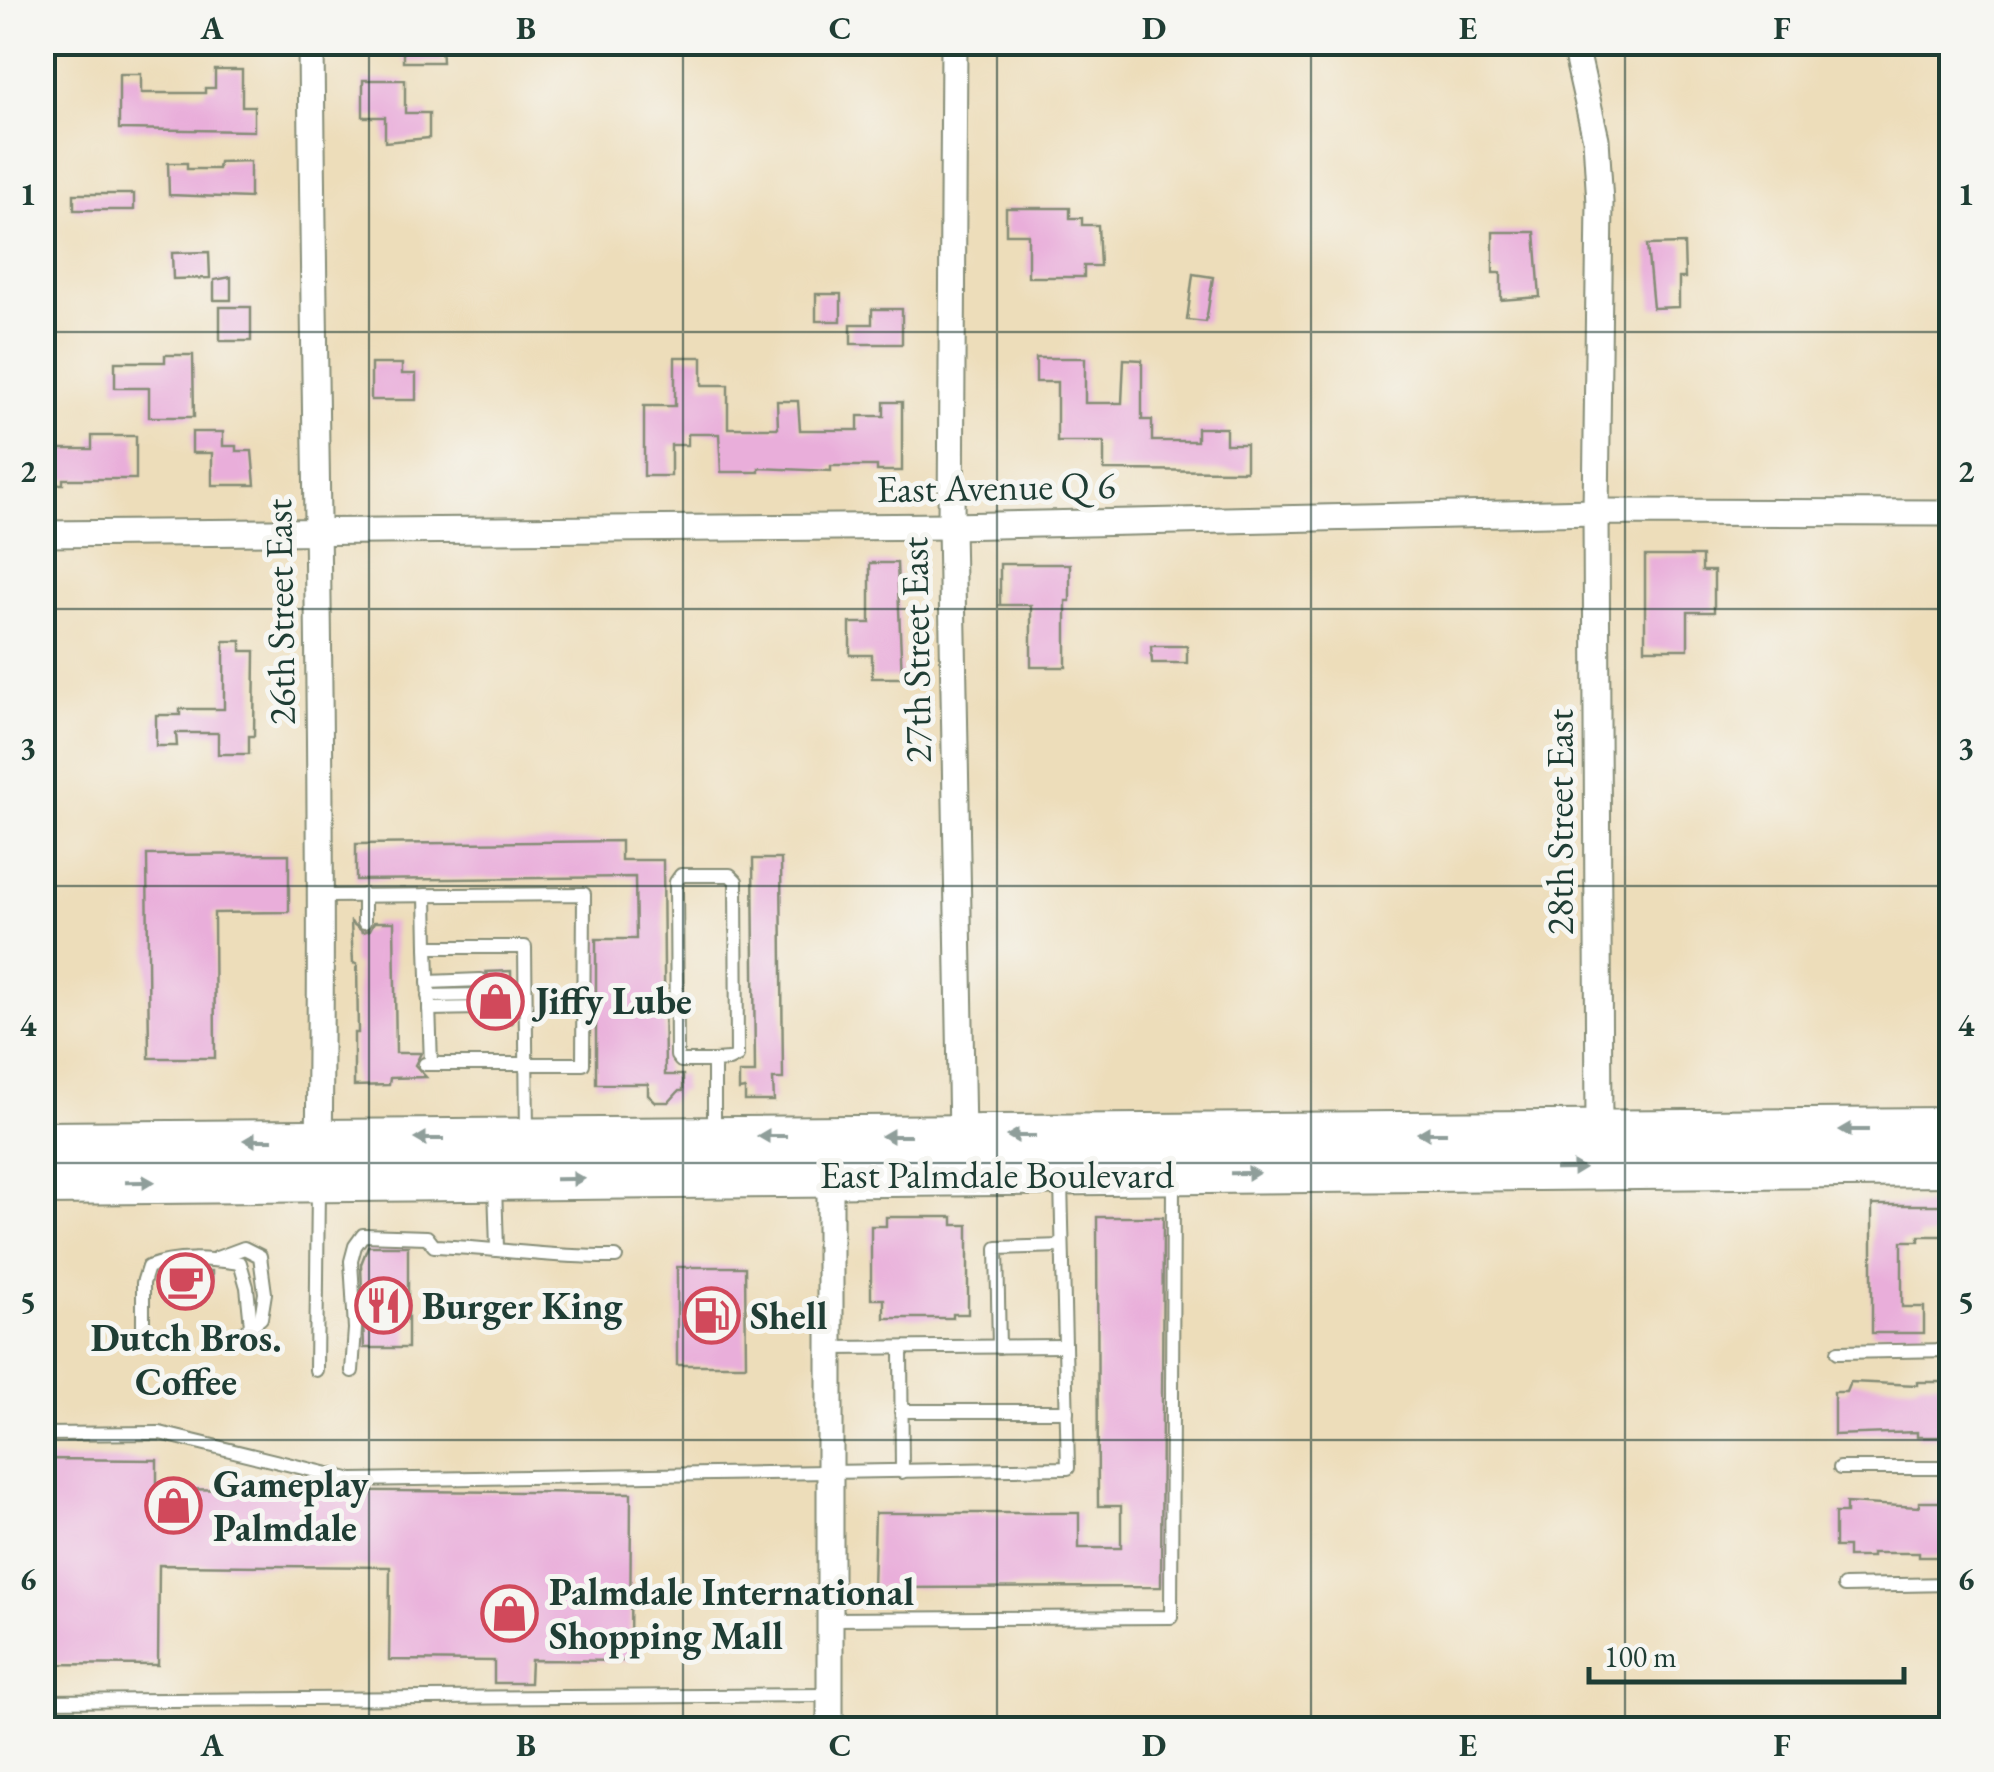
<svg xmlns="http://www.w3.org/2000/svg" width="1994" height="1772" viewBox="0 0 1994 1772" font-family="'EB Garamond',serif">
	<rect width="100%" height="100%" fill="#f6f6f2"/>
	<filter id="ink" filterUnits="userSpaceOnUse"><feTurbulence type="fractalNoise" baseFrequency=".01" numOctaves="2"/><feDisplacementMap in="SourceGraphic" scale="20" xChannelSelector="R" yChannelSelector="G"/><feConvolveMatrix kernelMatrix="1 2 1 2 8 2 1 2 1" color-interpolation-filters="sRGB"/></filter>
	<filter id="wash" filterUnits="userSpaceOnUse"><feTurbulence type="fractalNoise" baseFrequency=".0048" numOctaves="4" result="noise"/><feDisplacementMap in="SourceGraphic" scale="40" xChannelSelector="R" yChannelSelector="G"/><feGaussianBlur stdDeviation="2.25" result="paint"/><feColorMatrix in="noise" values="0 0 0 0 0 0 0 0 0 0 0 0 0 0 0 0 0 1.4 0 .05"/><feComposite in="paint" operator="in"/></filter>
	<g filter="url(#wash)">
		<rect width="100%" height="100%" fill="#edddba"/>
		<g id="blocks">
			<g fill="#e9aeda">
				<polygon points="403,42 441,42 442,62 403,62"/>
				<polygon points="215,70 242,70 242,106 254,106 254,131 119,129 119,74 141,74 141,93 205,93 205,88 215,88"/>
				<polygon points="363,80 405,80 405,113 429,113 429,138 385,142 385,117 363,117"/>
				<polygon points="250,161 250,198 169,195 168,163 187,163 187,169 218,169 219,162"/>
				<rect x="74" y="194" width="60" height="16"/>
				<polygon points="1006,208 1070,208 1070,218 1082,218 1082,225 1098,225 1100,266 1084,266 1084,277 1028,277 1028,234 1006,234"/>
				<polygon points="1493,232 1535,232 1540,297 1501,300 1501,273 1493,273"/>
				<polygon points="1684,244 1685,278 1679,278 1679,307 1653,308 1647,245"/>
				<polygon points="209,252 210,278 173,279 172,253"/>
				<polygon points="1193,274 1213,277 1206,322 1187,320"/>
				<polygon points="231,277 231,300 214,300 214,280"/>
				<rect x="816" y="294" width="25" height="27"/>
				<rect x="220" y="307" width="31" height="34"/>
				<polygon points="872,309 902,309 902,344 851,344 851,324 872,324"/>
				<polygon points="165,355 193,355 194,417 149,417 149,388 115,388 115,362 165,362"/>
				<polygon points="675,357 702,357 702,385 728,385 728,428 778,428 777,401 798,401 800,430 858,430 858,416 884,416 884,402 902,402 902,471 877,471 877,466 831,466 831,471 759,468 759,472 721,472 719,434 688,434 688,445 671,445 671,476 644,476 644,406 675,406"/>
				<polygon points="1036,358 1085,358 1085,403 1122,403 1124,359 1142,360 1142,420 1152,420 1152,441 1197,441 1197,428 1226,428 1226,444 1246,444 1246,471 1104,470 1104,442 1057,442 1057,382 1036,382"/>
				<polygon points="371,364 402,364 402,374 416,374 416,400 371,400"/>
				<polygon points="192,432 223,432 223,446 236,446 236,451 252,451 255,485 212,485 212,453 192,453"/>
				<polygon points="92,436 136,436 136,479 63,479 63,484 42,484 42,449 92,449"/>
				<polygon points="1645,556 1702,556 1702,571 1714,571 1714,612 1688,612 1688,649 1645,649"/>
				<polygon points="870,563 897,563 902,678 872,678 872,655 850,655 850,623 870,623"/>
				<polygon points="1000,564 1070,564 1070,601 1066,601 1066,667 1031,667 1031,605 1000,605"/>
				<polygon points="224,641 241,641 241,651 255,651 254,736 249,736 249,754 218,754 218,733 176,733 177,746 156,746 156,715 180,715 180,709 224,709"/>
				<polygon points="1151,646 1187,646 1187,663 1152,663"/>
				<polygon points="621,841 621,860 663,860 665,1075 683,1075 683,1091 679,1091 669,1102 655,1102 648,1095 648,1084 596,1084 596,939 636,939 635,877 356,880 356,844"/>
				<polygon points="289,854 289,912 214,913 215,1058 149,1058 147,855"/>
				<polygon points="753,859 781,859 783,1079 773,1079 774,1101 745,1101 745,1089 739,1090 739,1073 755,1073"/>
				<polygon points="351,922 363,932 370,930 374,922 394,922 396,1053 421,1053 415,1065 426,1077 390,1078 389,1085 354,1086 354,1033 358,1033 357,964 353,963"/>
				<polygon points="511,971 512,1023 481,1024 481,1018 491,1009 487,988 491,979 486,972"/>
				<polygon points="1872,1205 1952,1205 1952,1236 1919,1236 1919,1241 1902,1241 1902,1307 1924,1307 1924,1333 1872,1333"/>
				<polygon points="886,1217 953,1217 953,1225 968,1225 968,1314 953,1314 953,1318 884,1318 884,1299 871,1299 871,1226 886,1226"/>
				<polygon points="1097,1217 1163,1217 1161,1587 873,1588 875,1513 1079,1513 1079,1548 1121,1548 1121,1506 1098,1506"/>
				<polygon points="368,1246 408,1246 408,1348 364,1348 361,1264"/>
				<polygon points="677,1267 745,1267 746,1365 677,1365"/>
				<polygon points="170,1271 212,1271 212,1291 194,1291 194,1299 165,1300 165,1290 160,1290 160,1274"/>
				<polygon points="1850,1382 1917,1385 1917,1382 1947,1382 1947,1437 1917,1437 1917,1432 1834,1435 1834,1392 1846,1392"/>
				<polygon points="42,1459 157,1460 157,1489 631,1493 630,1661 531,1660 530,1683 494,1683 494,1661 389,1660 390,1567 159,1565 158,1665 42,1664"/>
				<polygon points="1919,1502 1949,1502 1949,1557 1919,1557 1919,1553 1872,1553 1872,1557 1848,1557 1848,1547 1835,1547 1835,1513 1846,1513 1846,1503 1919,1507"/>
			</g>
		</g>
	</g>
	<g filter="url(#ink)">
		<use href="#blocks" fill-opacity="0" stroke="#868d77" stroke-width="2.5"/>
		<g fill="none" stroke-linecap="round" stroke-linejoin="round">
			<defs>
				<g id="service">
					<polyline points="364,895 364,922"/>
					<polyline points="426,895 427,947"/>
					<polyline points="322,896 584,894 583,1064 425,1064"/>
					<polyline points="428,982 481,980"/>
					<polyline points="428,996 481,995"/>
					<polyline points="429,1009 481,1008"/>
					<polyline points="714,1061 681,1061 677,1056 676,882 681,875 730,875 736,881 737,1056 729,1060 714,1061 714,1134"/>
					<polyline points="431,1064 427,947 525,947 527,1135"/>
					<polyline points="495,1186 497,1248"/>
					<polyline points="217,1258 244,1248 260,1256 265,1293 261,1318 251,1326"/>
					<path d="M143,1335V1283L148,1267C176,1256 210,1259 240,1263L247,1287L251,1326L241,1335"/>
					<polyline points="999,1347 997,1248 1062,1246"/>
					<polyline points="830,1348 1065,1346"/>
					<polyline points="901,1348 902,1472"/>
					<polyline points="1838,1352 1952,1350"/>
					<polyline points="316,1370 318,1188"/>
					<path d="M352,1371L355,1329L351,1261L355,1246L363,1235L427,1237L434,1246C496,1248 555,1258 616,1257"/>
					<polyline points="901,1411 1067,1411"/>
					<polyline points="42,1434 160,1433 353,1480 1068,1468 1061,1182"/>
					<polyline points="1840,1468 1952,1468"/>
					<polyline points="1844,1586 1952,1584"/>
					<polyline points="830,1619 1171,1617 1173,1181"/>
					<polyline points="42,1701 830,1695"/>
				</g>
				<g id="minor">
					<path d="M311,42C314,412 324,782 319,1152"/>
					<polyline points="954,42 951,526 962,1136"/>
					<polyline points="1574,42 1596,139 1600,203 1596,512 1599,1131"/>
					<polyline points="42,534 951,526 1596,512 1952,513"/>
					<polyline points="830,1165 830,1730"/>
				</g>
				<g id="trunk">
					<polyline points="42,1143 1952,1129"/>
					<polyline points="42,1183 1952,1165"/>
				</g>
			</defs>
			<use href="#service" stroke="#868d77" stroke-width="16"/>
			<use href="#minor" stroke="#868d77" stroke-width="29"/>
			<use href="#trunk" stroke="#868d77" stroke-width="46"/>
			<use href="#service" stroke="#fff" stroke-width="12"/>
			<use href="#minor" stroke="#fff" stroke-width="25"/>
			<use href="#trunk" stroke="#fff" stroke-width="42"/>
		</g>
		<defs><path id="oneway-solid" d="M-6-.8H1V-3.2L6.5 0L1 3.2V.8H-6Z" transform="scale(2.5)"/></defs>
		<g fill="#8f9e9a">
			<use href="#oneway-solid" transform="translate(1854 1130) rotate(180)"/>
			<use href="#oneway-solid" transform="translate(1432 1133) rotate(180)"/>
			<use href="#oneway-solid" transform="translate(772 1136) rotate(180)"/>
			<use href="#oneway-solid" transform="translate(896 1136) rotate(180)"/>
			<use href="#oneway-solid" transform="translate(1021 1136) rotate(180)"/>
			<use href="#oneway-solid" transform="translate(429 1139) rotate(180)"/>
			<use href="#oneway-solid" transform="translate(258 1140) rotate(180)"/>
			<use href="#oneway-solid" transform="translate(1570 1169) rotate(-1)"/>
			<use href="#oneway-solid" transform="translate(1245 1173) rotate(-1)"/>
			<use href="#oneway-solid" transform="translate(570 1179) rotate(-1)"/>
			<use href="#oneway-solid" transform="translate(140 1182) rotate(-1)"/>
		</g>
	</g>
	<path fill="none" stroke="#1f3d34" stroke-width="2.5" stroke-opacity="0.55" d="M369,42V1730M683,42V1730M997,42V1730M1311,42V1730M1625,42V1730M42,332H1952M42,609H1952M42,886H1952M42,1163H1952M42,1440H1952"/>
	<defs>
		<symbol id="shop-ring" viewBox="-11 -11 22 22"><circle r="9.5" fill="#f6f6f2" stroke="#d1495b" stroke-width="1.5"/><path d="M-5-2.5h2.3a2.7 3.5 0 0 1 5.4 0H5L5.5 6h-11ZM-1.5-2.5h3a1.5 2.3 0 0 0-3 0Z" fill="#d1495b"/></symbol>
		<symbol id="cafe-ring" viewBox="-11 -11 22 22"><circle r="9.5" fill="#f6f6f2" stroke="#d1495b" stroke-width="1.5"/><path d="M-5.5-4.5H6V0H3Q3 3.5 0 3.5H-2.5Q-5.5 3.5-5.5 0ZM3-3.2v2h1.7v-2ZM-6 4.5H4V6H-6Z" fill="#d1495b"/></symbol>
		<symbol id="restaurant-ring" viewBox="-11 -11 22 22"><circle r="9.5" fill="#f6f6f2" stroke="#d1495b" stroke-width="1.5"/><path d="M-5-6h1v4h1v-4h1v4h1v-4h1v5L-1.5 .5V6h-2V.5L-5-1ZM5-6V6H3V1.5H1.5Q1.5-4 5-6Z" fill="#d1495b"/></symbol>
		<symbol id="fuel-ring" viewBox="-11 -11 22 22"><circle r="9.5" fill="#f6f6f2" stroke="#d1495b" stroke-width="1.5"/><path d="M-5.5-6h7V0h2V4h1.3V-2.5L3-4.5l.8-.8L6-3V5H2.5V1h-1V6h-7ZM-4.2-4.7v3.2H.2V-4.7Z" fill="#d1495b"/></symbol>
	</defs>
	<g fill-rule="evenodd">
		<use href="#shop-ring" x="464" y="970" width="63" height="63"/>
		<use href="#cafe-ring" x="154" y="1250" width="63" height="63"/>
		<use href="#restaurant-ring" x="352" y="1274" width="63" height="63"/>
		<use href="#fuel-ring" x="680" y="1284" width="63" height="63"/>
		<use href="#shop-ring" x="142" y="1474" width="63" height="63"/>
		<use href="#shop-ring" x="478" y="1582" width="63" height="63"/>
	</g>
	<g text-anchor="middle" stroke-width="10" stroke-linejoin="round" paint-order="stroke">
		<g font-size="38" fill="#1f3d34" stroke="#f6f6f2">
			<text transform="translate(996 487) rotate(-1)" y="13">East Avenue Q 6</text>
			<text transform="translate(280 612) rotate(-91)" y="13">26th Street East</text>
			<text transform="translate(916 650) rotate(-91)" y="13">27th Street East</text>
			<text transform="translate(1560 822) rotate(-90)" y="13">28th Street East</text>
			<text x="997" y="1188">East Palmdale Boulevard</text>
		</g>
		<g font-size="38" font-weight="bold" fill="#1f3d34" stroke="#f6f6f2" text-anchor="start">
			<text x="535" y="1014">Jiffy Lube</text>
			<text x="422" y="1319">Burger King</text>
			<text x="750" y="1329">Shell</text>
			<text x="186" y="1351" text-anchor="middle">Dutch Bros.<tspan x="186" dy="44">Coffee</tspan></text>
			<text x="213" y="1497">Gameplay<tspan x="213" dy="44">Palmdale</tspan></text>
			<text x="549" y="1605">Palmdale International<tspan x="549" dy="44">Shopping Mall</tspan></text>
		</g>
	</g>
	<rect width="1994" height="1772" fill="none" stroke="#f6f6f2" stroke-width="110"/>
	<path d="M1589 1667v15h315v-15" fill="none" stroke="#1f3d34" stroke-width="5"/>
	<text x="1604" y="1667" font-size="30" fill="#1f3d34" stroke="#f6f6f2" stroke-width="8" paint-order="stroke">100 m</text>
	<rect x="55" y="55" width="1884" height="1662" fill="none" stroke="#1f3d34" stroke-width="4"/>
	<g font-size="32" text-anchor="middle" font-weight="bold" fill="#1f3d34">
		<text x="212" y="39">A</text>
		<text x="526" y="39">B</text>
		<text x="840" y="39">C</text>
		<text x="1154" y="39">D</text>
		<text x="1468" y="39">E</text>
		<text x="1782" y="39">F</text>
		<text x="28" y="205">1</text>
		<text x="1966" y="205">1</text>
		<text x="28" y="482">2</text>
		<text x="1966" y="482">2</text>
		<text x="28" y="759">3</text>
		<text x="1966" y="759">3</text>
		<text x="28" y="1036">4</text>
		<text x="1966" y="1036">4</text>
		<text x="28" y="1313">5</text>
		<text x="1966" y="1313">5</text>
		<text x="28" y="1590">6</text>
		<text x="1966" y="1590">6</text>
		<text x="212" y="1756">A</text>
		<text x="526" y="1756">B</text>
		<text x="840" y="1756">C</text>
		<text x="1154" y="1756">D</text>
		<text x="1468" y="1756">E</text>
		<text x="1782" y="1756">F</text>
	</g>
</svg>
